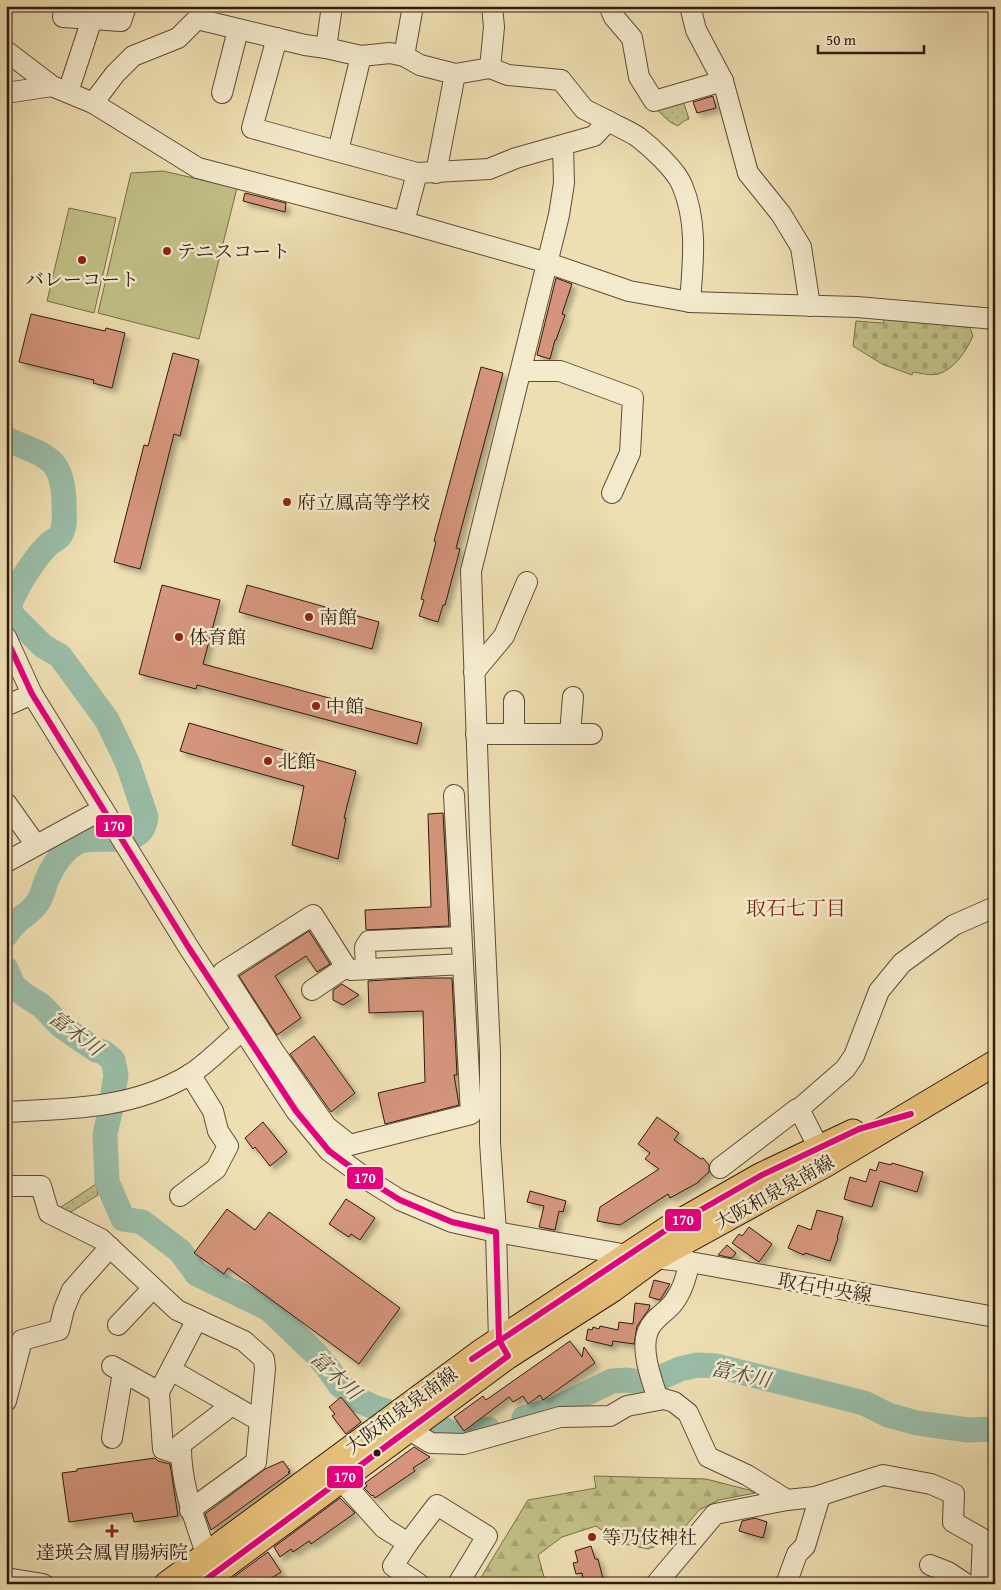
<svg xmlns="http://www.w3.org/2000/svg" width="1001" height="1590" viewBox="0 0 1001 1590" font-family="'Gentium Book Plus','Noto Serif JP',serif">
	<defs>
		<pattern id="forest-firs" width="22" height="20" patternUnits="userSpaceOnUse" patternTransform="scale(1.25)"><rect width="22" height="20" fill="#c1c087"/><path d="M5 1l3.5 6h-7zM16 11l3.5 6h-7z" fill="#a6a473"/></pattern>
		<pattern id="cemetery-stones" width="16" height="16" patternUnits="userSpaceOnUse" patternTransform="scale(1.25)"><rect width="16" height="16" fill="#c1c087"/><path d="M2 7V4a2 2 0 0 1 4 0v3zM10 15v-3a2 2 0 0 1 4 0v3z" fill="#a6a473"/></pattern>
		<pattern id="park-dots" width="8" height="8" patternUnits="userSpaceOnUse" patternTransform="scale(1.25)"><rect width="8" height="8" fill="#c1c087"/><path d="M2 2h.1M6 6h.1" fill="none" stroke="#a6a473" stroke-width="1.8" stroke-linecap="round"/></pattern>
		<filter id="shadow"><feDropShadow dx="4.5" dy="4.5" stdDeviation="2.5" flood-color="#0004"/></filter>
	</defs>
	<rect width="100%" height="100%" fill="#eedfb2"/>
	<filter id="stains"><feTurbulence type="fractalNoise" baseFrequency=".004" numOctaves="4"/><feColorMatrix values="0 0 0 0 .2 0 0 0 0 .09 0 0 0 0 .02 0 0 0 .5 -.17"/></filter>
	<radialGradient id="worn" r=".72"><stop offset=".6" stop-color="#630" stop-opacity="0"/><stop offset="1" stop-color="#630" stop-opacity=".3"/></radialGradient>
	<g fill="#c1c087" stroke="#786d4b">
		<polygon points="163,171 237,188 199,339 98,313 131,173"/>
		<polygon points="69,208 116,218 94,313 47,301"/>
	</g>
	<polygon fill="url(#forest-firs)" stroke="#786d4b" points="594,1476 706,1479 749,1490 755,1493 719,1500 699,1510 675,1539 648,1549 620,1543 596,1526 562,1537 538,1555 546,1584 477,1584 528,1500 596,1488"/>
	<path fill="url(#cemetery-stones)" stroke="#786d4b" d="M885,316L968,322L973,336C966,351 955,369 938,374C931,376 920,373 913,372L912,375L882,364L853,346L856,321L883,323Z"/>
	<g fill="url(#park-dots)" stroke="#786d4b">
		<polygon points="683,101 689,119 684,121 678,126 670,122 655,108"/>
		<polygon points="96,1184 98,1195 66,1215 58,1209"/>
	</g>
	<g fill="none" stroke-linecap="round" stroke-linejoin="round">
		<g stroke="#9abda8" stroke-width="25">
			<path d="M6,439C44,456 63,455 64,503C64,513 66,525 61,534C59,539 51,541 47,546C33,560 15,589 9,607L13,616L43,646L60,656L107,720L128,764L146,817C142,852 99,833 78,842C65,848 53,865 48,877C44,885 43,895 38,902C29,916 15,918 6,935"/>
			<polyline points="6,969 13,985 23,994 42,1006 61,1026 96,1050 103,1052 113,1060 116,1075 110,1112 105,1134 107,1182 123,1219 142,1222 180,1251 197,1274 269,1309 316,1354 327,1367 340,1385 358,1400 376,1408 436,1426 458,1435 488,1429"/>
			<polyline points="524,1418 554,1409 612,1381 627,1380 641,1382 655,1380 680,1369 697,1365 717,1366 864,1403 888,1415 917,1423 968,1430 995,1429"/>
		</g>
	</g>
	<g fill="#d4957c" stroke="#301a0f" filter="url(#shadow)">
		<polygon points="713,96 716,108 697,113 693,102"/>
		<polygon points="245,193 286,203 285,212 243,201"/>
		<polygon points="556,278 572,284 562,314 565,315 556,340 555,340 550,359 537,355"/>
		<polygon points="31,314 105,331 106,328 125,333 112,388 93,383 94,380 19,362"/>
		<polygon points="173,353 199,360 180,436 174,434 140,569 114,562 144,445 148,446"/>
		<polygon points="481,367 503,373 456,548 460,549 445,605 443,605 438,622 419,616 424,600 421,599 436,542 434,541"/>
		<polygon points="162,585 220,600 203,664 422,723 417,744 197,685 196,689 139,674"/>
		<polygon points="247,585 379,622 372,649 239,612"/>
		<polygon points="189,723 356,771 344,818 346,818 338,859 292,845 304,786 180,751"/>
		<polygon points="443,813 449,926 366,930 365,910 431,907 428,814"/>
		<polygon points="309,931 330,964 317,972 306,956 275,976 301,1018 277,1035 239,976"/>
		<polygon points="417,978 452,978 457,1075 454,1075 459,1105 385,1124 378,1093 425,1082 423,1011 369,1013 368,981"/>
		<polygon points="342,984 359,995 343,1005 333,1000 333,990"/>
		<polygon points="314,1036 355,1093 331,1112 290,1054"/>
		<polygon points="657,1117 679,1133 674,1140 701,1159 703,1158 709,1165 709,1172 699,1181 699,1182 670,1198 668,1194 620,1225 597,1221 600,1207 659,1169 645,1159 650,1153 638,1144"/>
		<polygon points="263,1122 287,1152 270,1166 255,1147 253,1149 245,1138"/>
		<polygon points="879,1162 891,1165 892,1163 923,1172 917,1192 880,1181 872,1207 844,1199 850,1177 866,1182 870,1169 876,1171"/>
		<polygon points="530,1191 566,1201 563,1212 559,1211 555,1230 539,1227 544,1206 527,1202"/>
		<polygon points="346,1199 375,1218 360,1240 351,1234 349,1237 329,1224"/>
		<polygon points="227,1209 255,1230 269,1212 400,1308 359,1364 228,1268 224,1274 194,1253"/>
		<polygon points="817,1210 843,1217 837,1238 838,1238 830,1261 805,1253 804,1255 788,1248 798,1225 811,1230"/>
		<polygon points="749,1227 772,1244 759,1262 732,1243 739,1234 742,1236"/>
		<polygon points="727,1245 736,1253 732,1258 718,1255"/>
		<polygon points="654,1280 670,1284 660,1300 649,1297"/>
		<polygon points="635,1303 650,1305 649,1309 637,1326 634,1344 613,1341 612,1346 586,1340 588,1329 592,1330 593,1327 599,1329 600,1326 618,1330 619,1322 633,1324"/>
		<polygon points="570,1341 582,1357 584,1347 595,1363 543,1400 540,1395 528,1404 523,1396 513,1402 509,1397 464,1431 454,1417 483,1396 486,1400"/>
		<polygon points="341,1397 361,1422 346,1434 332,1416 335,1414 329,1407"/>
		<polygon points="414,1447 430,1457 413,1468 415,1471 375,1498 373,1495 372,1496 364,1488 367,1486 365,1483"/>
		<polygon points="155,1458 158,1461 170,1464 178,1516 134,1522 132,1513 69,1522 62,1473 77,1471 77,1469"/>
		<polygon points="283,1461 290,1471 288,1472 290,1473 211,1530 205,1514 265,1469"/>
		<polygon points="340,1498 355,1513 311,1544 309,1541 293,1552 291,1549 280,1557 274,1547"/>
		<polygon points="755,1518 767,1522 763,1538 739,1531 742,1521"/>
		<polygon points="591,1546 595,1559 598,1559 603,1579 584,1584 582,1573 576,1574 573,1563 578,1562 575,1551"/>
		<polygon points="268,1552 281,1572 262,1584 224,1584"/>
	</g>
	<g fill="none" stroke-linecap="round" stroke-linejoin="round">
		<defs>
			<g id="minor">
				<polyline points="65,6 63,17 121,21 126,6"/>
				<polyline points="609,6 614,17 632,38 639,77 654,101 723,81"/>
				<polyline points="690,6 696,30 723,81 748,173 781,214 801,247 810,306"/>
				<polyline points="197,19 305,45 326,48 361,56 390,53 404,56 420,65 455,74 490,68 508,75 561,80 584,109 608,121"/>
				<polyline points="277,38 252,128 417,173"/>
				<polyline points="326,48 332,6"/>
				<polyline points="6,51 52,86 93,103 198,168 404,222 548,263 629,291 690,302 857,307 995,319"/>
				<polyline points="404,56 413,6"/>
				<polyline points="490,68 494,27 492,6"/>
				<polyline points="68,92 92,19"/>
				<polyline points="6,93 52,86"/>
				<polyline points="222,93 238,30"/>
				<polyline points="93,103 115,74 133,56 178,38 197,19 202,7"/>
				<polyline points="338,151 361,56"/>
				<polyline points="436,173 455,74"/>
				<path d="M404,222L417,173L489,169L516,158L594,136L608,121C617,126 629,131 638,137C651,147 676,170 682,185C698,222 693,263 690,302"/>
				<polyline points="521,371 560,371 633,398 630,453 612,493"/>
				<polyline points="6,637 32,694 189,948 296,1111 329,1151 371,1182 400,1200 452,1222 496,1232 628,1255 690,1262 995,1317"/>
				<polyline points="474,672 504,636 527,582"/>
				<polyline points="6,703 10,704 32,694"/>
				<polyline points="476,734 592,734"/>
				<polyline points="514,734 514,701"/>
				<polyline points="570,734 573,697"/>
				<polyline points="454,795 471,1114 350,1145 326,1126 273,1050 223,972 313,915 346,967 351,970 463,964"/>
				<polyline points="6,803 36,845"/>
				<polyline points="6,862 103,809"/>
				<polyline points="366,969 365,947 369,941 461,937"/>
				<polyline points="312,990 346,967"/>
				<polyline points="799,1109 826,1162"/>
				<path d="M6,1112C70,1109 132,1109 189,1075C207,1064 225,1044 242,1031"/>
				<polyline points="720,1168 797,1109 799,1109 845,1069 854,1056 879,991 902,963 954,925 995,907"/>
				<polyline points="6,1186 41,1186 49,1213 101,1239 177,1310 244,1341 264,1359 265,1369 256,1462 190,1510"/>
				<polyline points="180,1196 216,1169 228,1146 218,1131 213,1111 190,1074"/>
				<polyline points="118,1325 153,1288"/>
				<polyline points="505,1350 499,1340 496,1232 490,1142 490,1052 480,832 471,571 559,215 564,183 563,146"/>
				<polyline points="112,1366 159,1392"/>
				<polyline points="171,1370 260,1421"/>
				<path d="M658,1399C652,1381 640,1350 648,1331C653,1318 666,1313 674,1302C683,1290 686,1276 690,1262"/>
				<polyline points="6,1401 22,1340 59,1330 64,1309 72,1290 110,1247"/>
				<polyline points="409,1430 431,1443 464,1444 560,1417 610,1416 627,1406 664,1399 674,1402 688,1413 708,1457 747,1475 787,1500 815,1497 883,1475 931,1484 954,1494 953,1522 983,1539 981,1584"/>
				<polyline points="112,1438 123,1372"/>
				<polyline points="181,1455 163,1449 159,1392 197,1319"/>
				<polyline points="341,1480 384,1528 408,1543"/>
				<polyline points="930,1565 948,1572 966,1584"/>
				<path d="M211,1568C198,1528 180,1487 181,1444L232,1405"/>
				<polyline points="6,1578 43,1584"/>
				<polyline points="419,1584 393,1566 408,1543 437,1505 487,1536 458,1584"/>
				<polyline points="656,1584 715,1514 787,1500"/>
				<polyline points="786,1584 797,1554 805,1546 820,1496"/>
			</g>
			<g id="major">
				<polyline points="167,1584 481,1352 669,1228 760,1176 853,1132"/>
				<polyline points="200,1584 508,1356 613,1289 655,1258 826,1164 995,1063"/>
			</g>
		</defs>
		<use href="#minor" stroke="#604b38" stroke-width="22"/>
		<use href="#major" stroke="#301a0f" stroke-width="27"/>
		<use href="#minor" stroke="#f4eacd" stroke-width="20"/>
		<use href="#major" stroke="#e7c079" stroke-width="25"/>
		<defs>
			<g id="bus-1">
				<polyline points="6,638 32,694 189,948 296,1111 329,1151 371,1182 400,1200 452,1222 496,1232 499,1340 508,1356 200,1584"/>
				<polyline points="472,1359 669,1228 760,1176 859,1129 911,1114"/>
			</g>
		</defs>
		<use href="#bus-1" stroke="#f4eacd" stroke-width="10"/>
		<use href="#bus-1" stroke="#e5007d" stroke-width="6"/>
	</g>
	<g fill="#8f2418" stroke="#f4eacd" stroke-width="2">
		<circle cx="167" cy="251" r="5"/>
		<circle cx="82" cy="260" r="5"/>
		<circle cx="287" cy="502" r="5"/>
		<circle cx="309" cy="617" r="5"/>
		<circle cx="179" cy="637" r="5"/>
		<circle cx="316" cy="706" r="5"/>
		<circle cx="268" cy="761" r="5"/>
		<path d="M109.5 1523.5h5v5h5v5h-5v5h-5v-5h-5v-5h5z"/>
		<circle cx="592" cy="1537" r="5"/>
	</g>
	<circle fill="#301a0f" stroke="#f4eacd" stroke-width="2" cx="377" cy="1453" r="4.5"/>
	<g text-anchor="middle" stroke-width="5" stroke-linejoin="round" paint-order="stroke">
		<g font-size="19" fill="#301a0f" stroke="#f4eacd" text-anchor="start">
			<text x="177" y="258">テニスコート</text>
			<text x="82" y="286" text-anchor="middle">バレーコート</text>
			<text x="297" y="509">府立鳳高等学校</text>
			<text x="319" y="624">南館</text>
			<text x="189" y="644">体育館</text>
			<text x="326" y="713">中館</text>
			<text x="278" y="768">北館</text>
			<text x="602" y="1544">等乃伎神社</text>
			<text x="112" y="1559" text-anchor="middle">達瑛会鳳胃腸病院</text>
		</g>
		<g font-size="19" fill="#301a0f" stroke="#f4eacd">
			<text transform="translate(774 1192) rotate(-29)" y="7">大阪和泉泉南線</text>
			<text transform="translate(825 1287) rotate(10)" y="7">取石中央線</text>
			<text transform="translate(401 1410) rotate(-36)" y="7">大阪和泉泉南線</text>
		</g>
		<g font-size="20" fill="#7a1f14" stroke="#f4eacd">
			<text x="796" y="915">取石七丁目</text>
		</g>
		<g font-size="20" font-style="italic" fill="#504b3d" stroke="#f4eacd">
			<text transform="translate(76 1033) rotate(37)" y="7">富木川</text>
			<text transform="translate(741 1374) rotate(12)" y="7">富木川</text>
			<text transform="translate(336 1375) rotate(43)" y="7">富木川</text>
		</g>
	</g>
	<g stroke="#f4eacd" stroke-width="2">
		<rect x="95" y="814" width="38" height="24" rx="5" fill="#e5007d"/>
		<rect x="346" y="1166" width="38" height="24" rx="5" fill="#e5007d"/>
		<rect x="664" y="1208" width="38" height="24" rx="5" fill="#e5007d"/>
		<rect x="326" y="1465" width="38" height="24" rx="5" fill="#e5007d"/>
	</g>
	<g font-size="14" text-anchor="middle" font-weight="bold" fill="#fff">
		<text x="114" y="831">170</text>
		<text x="365" y="1183">170</text>
		<text x="683" y="1225">170</text>
		<text x="345" y="1482">170</text>
	</g>
	<rect width="1001" height="1590" fill="none" stroke="#eedfb2" stroke-width="25"/>
	<rect x="8" y="8" width="986" height="1575" fill="none" stroke="#301a0f" stroke-width="2.5"/>
	<rect x="12" y="12" width="976" height="1565" fill="none" stroke="#301a0f"/>
	<path d="M818 45v8h106v-8" fill="none" stroke="#301a0f" stroke-width="2.5"/>
	<text x="826" y="45" font-size="15" fill="#301a0f" stroke="#f4eacd" stroke-width="4" paint-order="stroke">50 m</text>
	<rect width="100%" height="100%" filter="url(#stains)"/>
	<rect width="100%" height="100%" fill="url(#worn)"/>
</svg>
